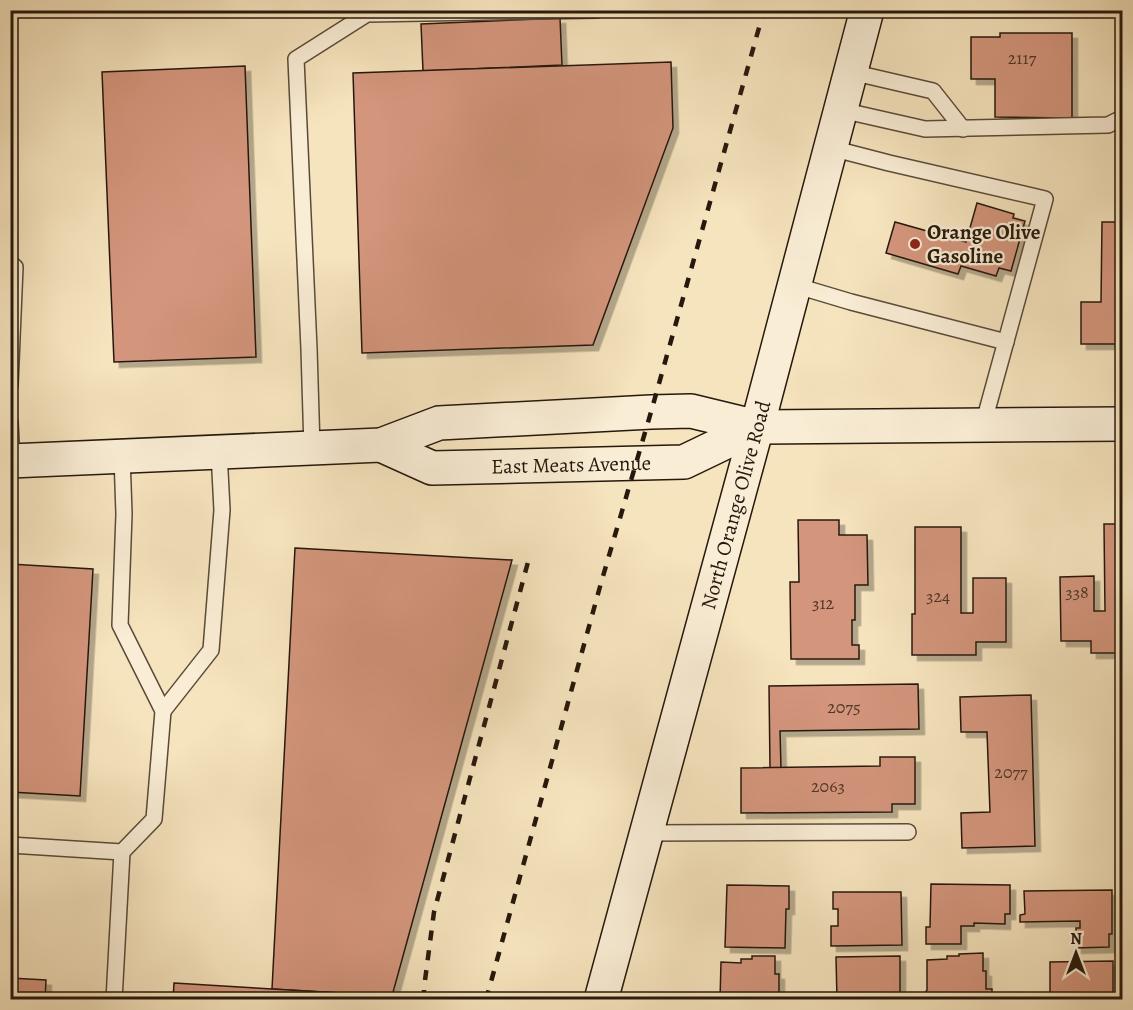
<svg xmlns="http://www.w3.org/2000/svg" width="1133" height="1010" viewBox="0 0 1133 1010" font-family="Alegreya,serif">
	<defs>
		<filter id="shadow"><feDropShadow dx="5.5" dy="5.5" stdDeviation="0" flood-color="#0004"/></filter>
	</defs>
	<rect width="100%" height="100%" fill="#f6e4be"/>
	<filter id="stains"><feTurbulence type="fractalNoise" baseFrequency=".00333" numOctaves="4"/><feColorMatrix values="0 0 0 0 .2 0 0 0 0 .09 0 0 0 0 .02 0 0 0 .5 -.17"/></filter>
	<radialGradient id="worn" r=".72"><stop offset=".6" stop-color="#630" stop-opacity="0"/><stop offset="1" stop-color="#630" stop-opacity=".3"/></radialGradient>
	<g fill="#d3957b" stroke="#26180c" stroke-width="1.5" filter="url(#shadow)">
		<polygon points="560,18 562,65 423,71 421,24"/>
		<polygon points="1000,33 1072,33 1072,118 995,117 995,79 971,79 971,37 1000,37"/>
		<polygon points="671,62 673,128 593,345 362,353 353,73"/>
		<polygon points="245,66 256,357 114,362 102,72"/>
		<polygon points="1117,163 1122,163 1122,344 1081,344 1081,302 1101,302 1102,222 1117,222"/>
		<polygon points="977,203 1014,214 1013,218 1025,221 1011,271 999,268 996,276 961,266 958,274 886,253 895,222 966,242"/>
		<polygon points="798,520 839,520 839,535 867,535 868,585 855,585 855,620 852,620 852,645 859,645 859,659 791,659 790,582 799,582"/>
		<polygon points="1104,524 1122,524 1122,653 1091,653 1091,641 1061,641 1060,577 1094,576 1094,611 1105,611"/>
		<polygon points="915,527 961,527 961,613 973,613 973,578 1006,578 1006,642 976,642 976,655 912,655 912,614 915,614"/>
		<polygon points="295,548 512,560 392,996 272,989"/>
		<polygon points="10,564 93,569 80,796 10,792"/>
		<polygon points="918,684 919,729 780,731 781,768 770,768 769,686"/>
		<polygon points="1031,695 1035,846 962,848 961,813 990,812 987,732 961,732 960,697"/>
		<polygon points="880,757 915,757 915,804 892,804 892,812 741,813 741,768 880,766"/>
		<polygon points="931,884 1010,885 1010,914 1005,914 1005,924 974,923 974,926 961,926 961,944 926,944 926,927 930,927"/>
		<polygon points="727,885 789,886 789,909 786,909 785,948 725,947"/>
		<polygon points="1112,890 1112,934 1109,934 1109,947 1076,948 1076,928 1080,928 1080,921 1020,922 1020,915 1025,914 1024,891"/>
		<polygon points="833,892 901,892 902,945 831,946 831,926 838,926 838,909 833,909"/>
		<polygon points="983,953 983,971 986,971 986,989 992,989 992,1000 922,1000 922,997 927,990 927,960 947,959 947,956 959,956 959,954"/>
		<polygon points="752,956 775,956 775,974 779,974 779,993 787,993 787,1000 720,1000 721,962 741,963 741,959 752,959"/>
		<polygon points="900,956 900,1000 837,1000 836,957"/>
		<polygon points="1113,961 1113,1000 1050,1000 1050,962"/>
		<polygon points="10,978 46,980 45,1000 10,1000"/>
		<polygon points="174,983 272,989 392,996 391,1000 173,1000"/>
	</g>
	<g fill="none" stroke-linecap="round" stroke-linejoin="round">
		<defs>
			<g id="lane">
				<polyline points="851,72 933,91 963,129"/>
				<polyline points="841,110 925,129 1108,125 1122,118"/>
				<polyline points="831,148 889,163 1045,199 983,425"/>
				<polyline points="10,263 15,267 10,385"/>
				<polyline points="794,285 851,302 1006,342"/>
				<polyline points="10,422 12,461"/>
				<polyline points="312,448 309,349 296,59 367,14 597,10"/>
				<polyline points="163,711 211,650 222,510 219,452"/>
				<polyline points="646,833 908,832"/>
				<polyline points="10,845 122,852 154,819 163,711 120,625 124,514 122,456"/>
				<polyline points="114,1000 122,852"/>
			</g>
			<g id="secondary">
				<path id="s1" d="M381,445L432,468L684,462L757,427"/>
				<polyline points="10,461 381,445 439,423 651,412 691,411 757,427 1122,424"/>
				<path id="s2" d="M601,1000L757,427L867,10"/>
			</g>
		</defs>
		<use href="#lane" stroke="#5a4b38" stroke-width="18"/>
		<use href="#secondary" stroke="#26180c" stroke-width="36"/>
		<use href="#lane" stroke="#f9edd5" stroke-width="15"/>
		<use href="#secondary" stroke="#f9edd5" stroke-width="33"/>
		<g stroke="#26180c" stroke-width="4.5" stroke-dasharray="10 10" stroke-linecap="butt">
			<polyline points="424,1000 424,988 434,912 528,562"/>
			<polyline points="486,1000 601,583 651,412 764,10"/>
		</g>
	</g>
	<circle fill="#8f2418" stroke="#f9edd5" stroke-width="2" cx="915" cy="244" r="6"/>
	<g text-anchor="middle" stroke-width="4.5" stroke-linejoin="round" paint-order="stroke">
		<g font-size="18" fill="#513728">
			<text x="1022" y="64">2117</text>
			<text x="1077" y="598">338</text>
			<text x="938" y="602">324</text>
			<text x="823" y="609">312</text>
			<text x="844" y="713">2075</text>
			<text x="1011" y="778">2077</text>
			<text x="828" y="792">2063</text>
		</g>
		<g font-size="21" font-weight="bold" fill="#26180c" stroke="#f9edd5" text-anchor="start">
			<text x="927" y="239">Orange Olive<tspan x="927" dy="24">Gasoline</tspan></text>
		</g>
		<g font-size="21" fill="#26180c" stroke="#f9edd5">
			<text dy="7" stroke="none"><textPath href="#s1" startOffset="195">East Meats Avenue</textPath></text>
			<text dy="7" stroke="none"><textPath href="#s2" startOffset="513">North Orange Olive Road</textPath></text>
		</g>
	</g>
	<rect width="1133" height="1010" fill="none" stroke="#f6e4be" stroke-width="36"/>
	<rect x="12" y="12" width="1109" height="986" fill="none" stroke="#26180c" stroke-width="3"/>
	<rect x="18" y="18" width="1097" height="974" fill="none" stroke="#26180c" stroke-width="1.5"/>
	<g transform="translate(1076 953)" stroke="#f9edd5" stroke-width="4.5" paint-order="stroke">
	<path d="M0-4.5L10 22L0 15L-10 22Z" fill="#26180c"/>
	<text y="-9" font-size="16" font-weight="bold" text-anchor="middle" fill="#26180c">N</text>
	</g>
	<rect width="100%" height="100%" filter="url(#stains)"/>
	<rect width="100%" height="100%" fill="url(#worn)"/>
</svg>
